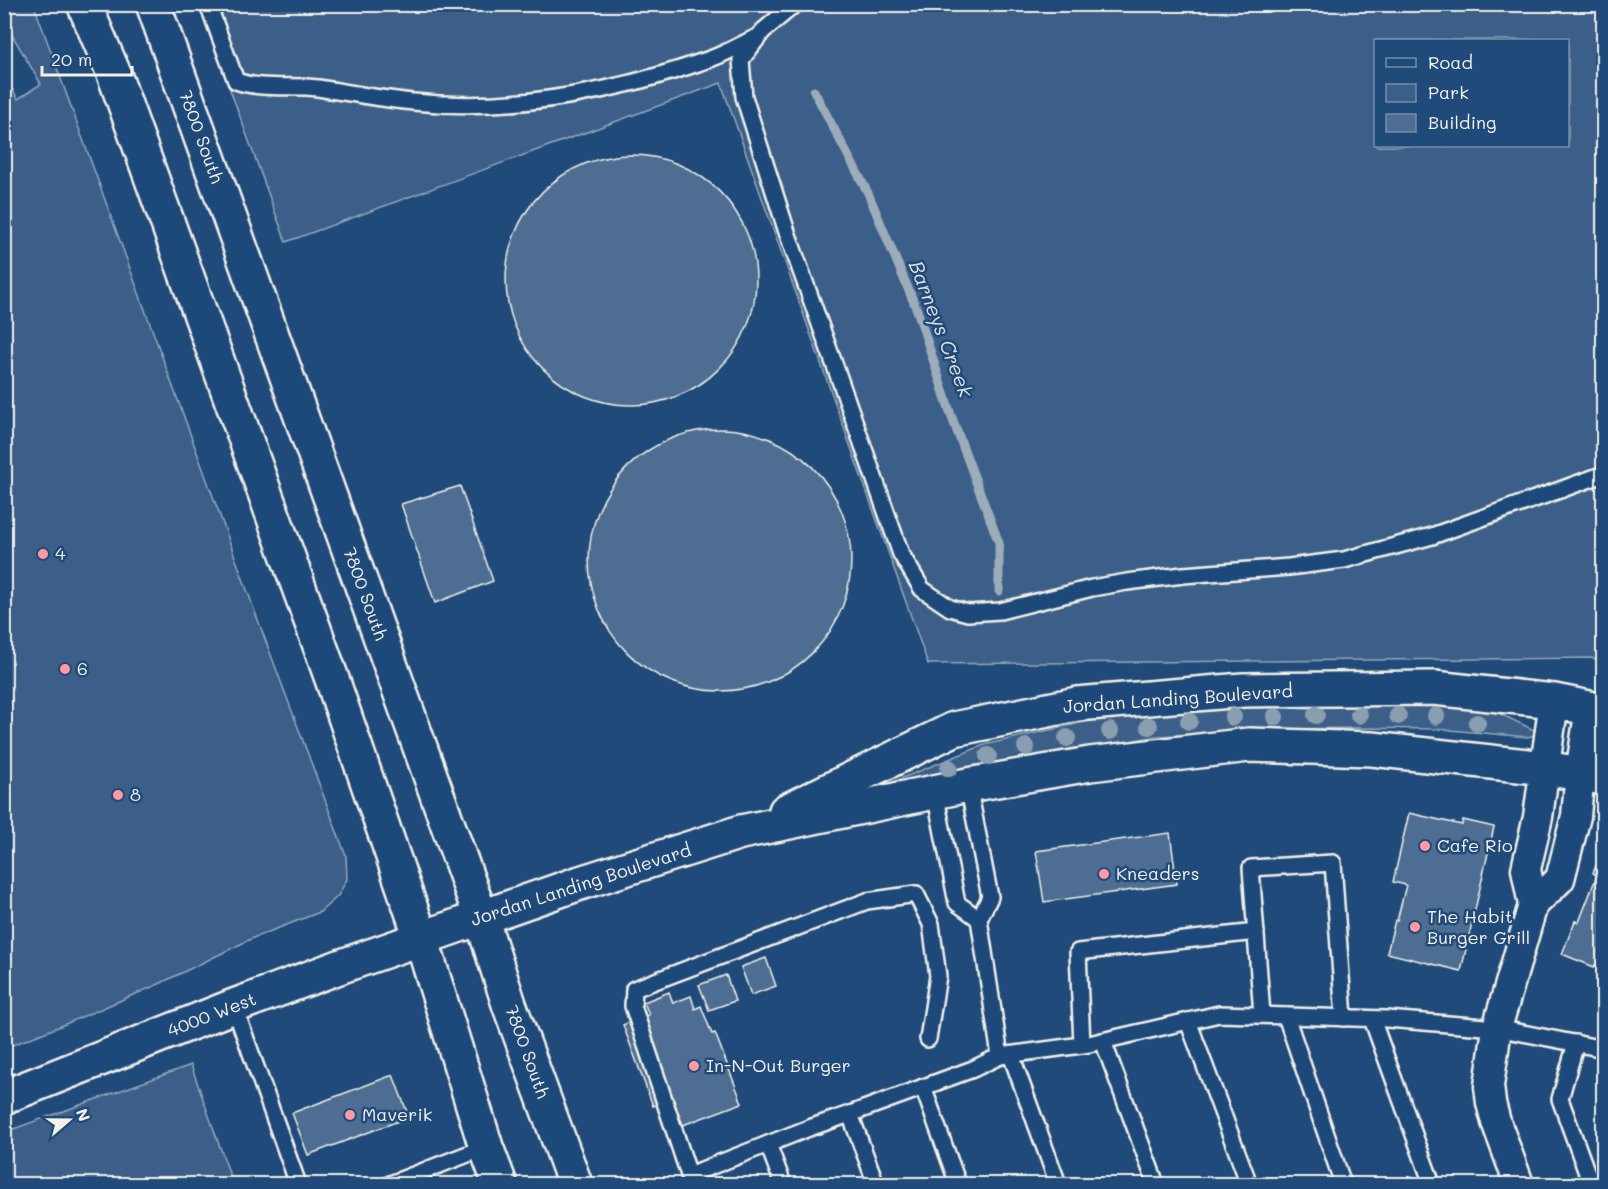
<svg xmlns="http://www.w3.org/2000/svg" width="1608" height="1189" viewBox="0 0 1608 1189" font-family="Mali,sans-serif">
	<rect width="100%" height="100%" fill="#1f4a7a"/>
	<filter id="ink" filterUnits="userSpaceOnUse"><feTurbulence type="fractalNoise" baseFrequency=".0167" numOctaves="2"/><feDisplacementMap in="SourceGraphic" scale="12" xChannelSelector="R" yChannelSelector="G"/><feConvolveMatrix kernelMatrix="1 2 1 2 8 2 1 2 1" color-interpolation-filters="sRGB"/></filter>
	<g filter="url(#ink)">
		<g fill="#3a5f88" stroke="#97a8b8" stroke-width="1.5" fill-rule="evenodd">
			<polygon points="34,5 262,631 346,856 347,879 338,896 320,912 253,938 159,984 63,1025 5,1048 5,77 18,99 41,84 5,23 4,5"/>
			<path d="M199,5H1603V661L1591,658L928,664L721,83L286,242ZM1376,40H1568V146H1376Z"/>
			<polygon points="1324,703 1436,706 1494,711 1536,731 1534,735 1528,737 1438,729 1356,728 1284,729 1157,736 1057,754 1016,759 885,791 887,784 984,745 1098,719 1217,706"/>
			<polygon points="191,1065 233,1184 5,1184 5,1132"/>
		</g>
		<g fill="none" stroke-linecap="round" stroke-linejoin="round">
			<polyline stroke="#9cacbb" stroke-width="9" points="814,91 868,193 917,310 951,415 999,543 999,591"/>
		</g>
		<g fill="#4d6e92" stroke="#f4f1e8" stroke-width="1.5">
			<circle cx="631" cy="280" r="125"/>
			<circle cx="720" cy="560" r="131"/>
			<polygon points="460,486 493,581 435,603 401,504"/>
			<polygon points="1409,813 1462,825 1463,820 1494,827 1461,971 1387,953 1395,920 1397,921 1406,885 1393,882"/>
			<polygon points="1170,833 1177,884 1044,902 1036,851"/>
			<polygon points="1604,846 1604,969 1595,965 1594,967 1562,954 1575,921 1579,922 1597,875 1593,873"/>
			<polygon points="766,958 776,986 751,995 741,967"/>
			<polygon points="726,975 735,1001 709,1010 699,985"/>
			<polygon points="669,992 673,1003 691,996 695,1009 701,1006 712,1034 715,1033 742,1103 683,1125 642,1017 649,1015 644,1002"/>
			<polygon points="642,1017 673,1099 653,1106 623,1025"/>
			<polygon points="393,1075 409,1117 308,1155 292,1113"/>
		</g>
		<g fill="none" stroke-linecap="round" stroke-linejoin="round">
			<defs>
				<g id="service">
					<path d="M208,4L236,81C262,90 291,85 318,88C350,93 381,99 413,102C512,112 616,92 710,59C725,54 740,45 755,38"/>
					<polyline points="795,4 763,31 741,60 744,97 787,232 836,369 901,554 922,589 950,608 968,613 1000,611 1092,588 1127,582 1183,575 1289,567 1344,560 1432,536 1604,474"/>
					<polyline points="968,785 990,897 979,919 1000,1056"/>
					<polyline points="935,793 957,903 979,919"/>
					<polyline points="234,1006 298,1184"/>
					<polyline points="1262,1015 1251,868 1333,863 1344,1018"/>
					<polyline points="1286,1016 1343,1184"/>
					<polyline points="1372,1019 1432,1184"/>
					<polyline points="1188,1021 1249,1184"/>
					<polyline points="1103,1041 1156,1184"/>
					<polyline points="1576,1043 1560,1099 1591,1184"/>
					<polyline points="1082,1045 1078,952 1256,932"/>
					<polyline points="1011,1055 1058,1184"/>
					<polyline points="923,1087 958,1184"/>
					<polyline points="850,1114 876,1184"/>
					<polyline points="768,1144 783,1184"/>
					<polyline points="689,1175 809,1128 850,1114 973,1069 1000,1056 1089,1044 1219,1014 1387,1019 1497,1028 1604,1049"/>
					<polyline points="390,1184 486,1147"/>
					<polyline points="692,1184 633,1006 634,989 867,901 916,894 931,924 938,976 928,1039"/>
				</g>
				<g id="minor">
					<polyline points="1533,905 1560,879 1576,816 1580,773 1590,708"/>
					<polyline points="1519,1184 1496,1122 1491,1103 1489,1086 1497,1028 1533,905 1526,869 1538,817 1554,701"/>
				</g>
				<g id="secondary">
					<polyline points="786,811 954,729 1077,704 1243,690 1434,688 1554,701 1604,711"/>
					<polyline points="4,1097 234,1006 339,967 580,883 741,832 968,785 1090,764 1249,745 1372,749 1545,768 1604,778"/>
				</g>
				<g id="primary">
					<polyline points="84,4 114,74 332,679 421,938 486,1147 500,1184"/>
					<polyline points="153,4 481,917 509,1004 575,1184"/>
				</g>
			</defs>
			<use href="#service" stroke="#f4f1e8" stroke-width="20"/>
			<use href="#minor" stroke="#f4f1e8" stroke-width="33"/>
			<use href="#secondary" stroke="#f4f1e8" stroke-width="38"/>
			<use href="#primary" stroke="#f4f1e8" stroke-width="38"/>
			<use href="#service" stroke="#1f4a7a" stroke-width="15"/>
			<use href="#minor" stroke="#1f4a7a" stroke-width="28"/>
			<use href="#secondary" stroke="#1f4a7a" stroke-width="33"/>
			<use href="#primary" stroke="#1f4a7a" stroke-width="33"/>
		</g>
		<g fill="#8a9eb1">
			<circle cx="1316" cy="715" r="9"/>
			<circle cx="1359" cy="715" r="9"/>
			<circle cx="1398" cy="716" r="9"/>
			<circle cx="1436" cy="716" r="9"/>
			<circle cx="1233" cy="717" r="9"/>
			<circle cx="1275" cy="717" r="9"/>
			<circle cx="1189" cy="721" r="9"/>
			<circle cx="1477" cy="723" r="9"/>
			<circle cx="1149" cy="726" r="9"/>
			<circle cx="1110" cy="731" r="9"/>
			<circle cx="1067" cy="738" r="9"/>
			<circle cx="1026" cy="747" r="9"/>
			<circle cx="988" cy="756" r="9"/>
			<circle cx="949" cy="768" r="9"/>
		</g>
	</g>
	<g fill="#ff9aa2" stroke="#1f4a7a" stroke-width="2">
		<circle cx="43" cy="554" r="6"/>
		<circle cx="65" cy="669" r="6"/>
		<circle cx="118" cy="795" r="6"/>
		<circle cx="1425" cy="846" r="6"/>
		<circle cx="1104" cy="874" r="6"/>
		<circle cx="1415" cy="927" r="6"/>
		<circle cx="694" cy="1066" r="6"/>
		<circle cx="350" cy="1115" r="6"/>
	</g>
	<g text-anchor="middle" stroke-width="5" stroke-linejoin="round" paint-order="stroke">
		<g font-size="18" fill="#f4f1e8" stroke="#1f4a7a">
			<text transform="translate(201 137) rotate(70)" y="6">7800 South</text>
			<text transform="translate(365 594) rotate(70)" y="6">7800 South</text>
			<text transform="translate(1178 699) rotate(-4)" y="6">Jordan Landing Boulevard</text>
			<text transform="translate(581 885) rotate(-18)" y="6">Jordan Landing Boulevard</text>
			<text transform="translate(212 1015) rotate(-21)" y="6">4000 West</text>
			<text transform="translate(527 1052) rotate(70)" y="6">7800 South</text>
		</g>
		<g font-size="18" fill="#f4f1e8" stroke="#1f4a7a" text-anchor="start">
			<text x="55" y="560">4</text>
			<text x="77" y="675">6</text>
			<text x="130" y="801">8</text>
			<text x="1437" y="852">Cafe Rio</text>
			<text x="1116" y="880">Kneaders</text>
			<text x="1427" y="923">The Habit<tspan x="1427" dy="21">Burger Grill</tspan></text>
			<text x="706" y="1072">In-N-Out Burger</text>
			<text x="362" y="1121">Maverik</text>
		</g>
		<g font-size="20" font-style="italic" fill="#dee0dd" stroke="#1f4a7a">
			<text transform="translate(941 329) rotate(69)" y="7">Barneys Creek</text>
		</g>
	</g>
	<rect width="1608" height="1189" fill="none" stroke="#1f4a7a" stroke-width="24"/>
	<rect x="12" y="12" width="1584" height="1165" fill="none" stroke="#f4f1e8" stroke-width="2" filter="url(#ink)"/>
	<rect x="1374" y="39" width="195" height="108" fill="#1f4a7a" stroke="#748da6" stroke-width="1.5"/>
	<rect x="1386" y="58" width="30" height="9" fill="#1f4a7a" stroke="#748da6" stroke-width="1.5"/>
	<text x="1428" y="69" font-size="18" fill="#f4f1e8">Road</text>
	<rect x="1386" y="84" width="30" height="18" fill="#3a5f88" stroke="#748da6" stroke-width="1.5"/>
	<text x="1428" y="99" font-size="18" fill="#f4f1e8">Park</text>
	<rect x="1386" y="114" width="30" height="18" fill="#4d6e92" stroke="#748da6" stroke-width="1.5"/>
	<text x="1428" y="129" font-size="18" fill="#f4f1e8">Building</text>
	<g transform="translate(69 1120) rotate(70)" stroke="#1f4a7a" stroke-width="4.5" paint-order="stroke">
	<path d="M0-4.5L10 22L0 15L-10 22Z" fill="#f4f1e8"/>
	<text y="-9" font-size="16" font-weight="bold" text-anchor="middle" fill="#f4f1e8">N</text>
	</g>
	<path d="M42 66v9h90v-9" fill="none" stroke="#f4f1e8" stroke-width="3"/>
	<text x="51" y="66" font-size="18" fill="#f4f1e8" stroke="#1f4a7a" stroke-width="4.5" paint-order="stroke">20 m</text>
</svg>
